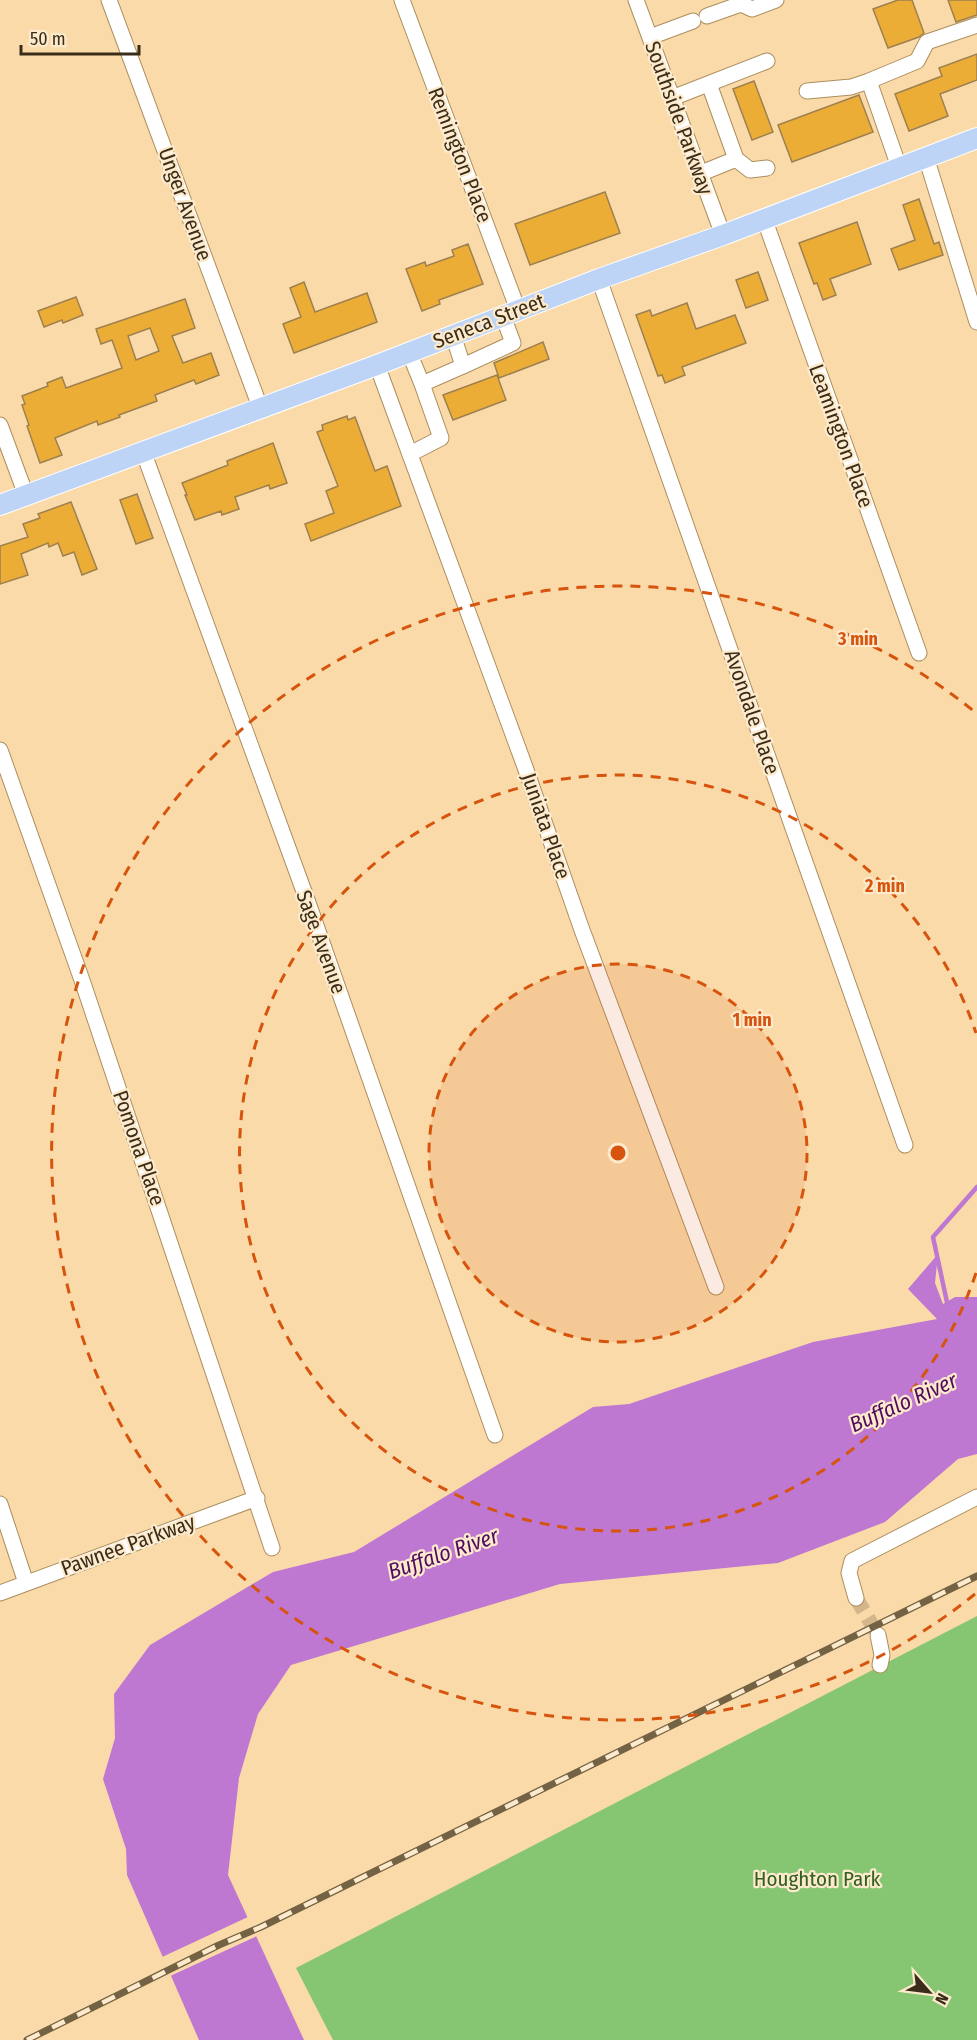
<svg xmlns="http://www.w3.org/2000/svg" width="977" height="2040" viewBox="0 0 977 2040" font-family="'Fira Sans Condensed',sans-serif">
	<rect width="100%" height="100%" fill="#fadaa8"/>
	<polygon fill="#86c672" points="977,1616 977,2040 333,2040 296,1968"/>
	<polygon fill="#be78d1" points="938,1254 935,1283 943,1304 955,1297 977,1297 977,1454 958,1459 885,1522 778,1563 560,1584 291,1665 258,1714 239,1778 228,1875 304,2040 199,2040 127,1875 126,1849 103,1779 115,1738 114,1694 150,1645 273,1572 354,1552 593,1407 629,1404 813,1342 937,1319 908,1289"/>
	<polygon fill="#fadaa8" points="250,1916 259,1935 168,1977 160,1958"/>
	<g fill="none" stroke-linecap="round" stroke-linejoin="round">
		<polyline stroke="#be78d1" stroke-width="4.5" points="948,1307 933,1237 977,1187"/>
	</g>
	<g fill="#ecad36" stroke="#9e8050" stroke-width="1.5" fill-rule="evenodd">
		<polygon points="898,0 912,0 924,33 919,37 888,48 873,9"/>
		<polygon points="948,0 977,0 977,15 956,22"/>
		<polygon points="977,54 977,80 940,94 948,116 909,131 895,94 942,76 939,68"/>
		<polygon points="754,81 773,132 752,140 733,89"/>
		<polygon points="859,95 873,132 792,162 778,125"/>
		<polygon points="605,192 620,233 530,265 515,224"/>
		<polygon points="919,199 934,244 939,242 943,255 899,270 891,249 915,240 903,205"/>
		<polygon points="857,222 871,264 830,279 836,295 823,300 817,283 814,284 799,243"/>
		<polygon points="468,244 483,284 439,300 440,304 422,311 406,269 425,262 426,266 454,256 452,250"/>
		<polygon points="758,272 768,300 746,308 736,280"/>
		<polygon points="304,282 315,312 367,293 377,322 294,353 283,324 301,317 290,288"/>
		<polygon points="76,297 83,315 63,323 62,320 44,327 38,311"/>
		<path d="M185,299L195,328L172,336L183,363L211,353L219,375L196,384L194,380L155,395L157,401L119,415L120,417L98,425L97,421L55,438L62,455L40,463L27,426L29,425L22,405L25,404L22,396L48,386L47,383L62,377L66,388L122,368L112,340L101,344L96,329ZM150,328L159,351L136,360L128,336Z"/>
		<polygon points="687,303 696,329 735,315 746,343 682,367 685,375 665,383 662,375 658,376 636,315 650,310 652,316"/>
		<polygon points="543,342 549,359 499,378 494,363"/>
		<polygon points="497,375 506,400 453,420 443,395"/>
		<polygon points="347,416 348,420 355,417 375,471 387,466 401,506 311,541 305,524 334,513 326,491 338,486 317,432 323,430 322,425"/>
		<polygon points="273,443 287,483 270,489 269,485 235,497 239,509 222,515 221,511 195,520 185,495 187,495 182,483 228,465 227,461"/>
		<polygon points="137,494 153,538 136,544 120,500"/>
		<polygon points="71,502 97,569 82,575 74,552 63,556 58,543 49,547 48,543 21,554 28,575 0,584 0,546 28,537 23,524 40,518 38,514"/>
	</g>
	<g fill="none" stroke-linecap="round" stroke-linejoin="round">
		<polyline stroke="#d3b78b" stroke-width="15" stroke-dasharray="15 8" stroke-linecap="butt" points="856,1598 878,1635"/>
		<defs>
			<g id="minor">
				<polyline points="109,0 260,407"/>
				<polyline points="402,0 518,310"/>
				<polyline points="636,0 723,235"/>
				<polyline points="707,16 741,4 752,9 776,0"/>
				<polyline points="650,37 693,21"/>
				<polyline points="869,81 899,167"/>
				<polyline points="709,84 736,159 750,170 767,168"/>
				<polyline points="807,91 851,87 869,81 917,61 927,42 977,25"/>
				<polyline points="672,98 767,61"/>
				<polyline points="926,157 977,322"/>
				<polyline points="699,174 736,159"/>
				<polyline points="764,218 919,653"/>
				<polyline points="599,279 905,1145"/>
				<polyline points="409,352 422,384"/>
				<polyline points="377,365 525,767 582,930 716,1287"/>
				<polyline points="463,366 513,343 503,316"/>
				<polyline points="0,425 26,495"/>
				<polyline points="143,451 306,897 495,1435"/>
				<polyline points="410,454 441,438 422,384 463,366 453,335"/>
				<polyline points="0,750 83,983 272,1548"/>
				<polyline points="0,1504 26,1583"/>
				<polyline points="0,1593 257,1498"/>
				<polyline points="856,1598 849,1573 852,1561 977,1497"/>
				<polyline points="878,1635 882,1655 880,1665"/>
			</g>
			<polyline id="major" points="0,505 377,365 599,279 723,235 977,138"/>
		</defs>
		<use href="#minor" stroke="#ac8e5e" stroke-width="17"/>
		<use href="#major" stroke="#fff" stroke-width="22"/>
		<use href="#minor" stroke="#fff" stroke-width="15"/>
		<use href="#major" stroke="#bdd4f7" stroke-width="20"/>
		<defs>
			<polyline id="rail" points="27,2040 219,1945 261,1927 977,1576"/>
		</defs>
		<use href="#rail" stroke="#746244" stroke-width="7"/>
		<use href="#rail" stroke="#fdeacc" stroke-width="4.5" stroke-dasharray="14" stroke-linecap="butt"/>
	</g>
	<circle cx="618" cy="1153" r="189" fill="#d6540d" fill-opacity=".12"/>
	<g fill="none" stroke="#d6540d" stroke-width="3" stroke-dasharray="10 8">
		<circle cx="618" cy="1153" r="189"/>
		<path d="M976 1273A378 378 0 1 1 976 1033"/>
		<path d="M975 1594A567 567 0 1 1 975 712"/>
	</g>
	<g text-anchor="middle" stroke-width="4.5" stroke-linejoin="round" paint-order="stroke">
		<g font-size="21" fill="#392c18" stroke="#fdeacc">
			<text transform="translate(679 118) rotate(70)" y="7">Southside Parkway</text>
			<text transform="translate(460 155) rotate(69)" y="7">Remington Place</text>
			<text transform="translate(185 204) rotate(70)" y="7">Unger Avenue</text>
			<text transform="translate(489 321) rotate(-21)" y="7">Seneca Street</text>
			<text transform="translate(841 436) rotate(70)" y="7">Leamington Place</text>
			<text transform="translate(752 712) rotate(71)" y="7">Avondale Place</text>
			<text transform="translate(546 826) rotate(71)" y="7">Juniata Place</text>
			<text transform="translate(321 942) rotate(70)" y="7">Sage Avenue</text>
			<text transform="translate(139 1148) rotate(71)" y="7">Pomona Place</text>
			<text transform="translate(128 1545) rotate(-20)" y="7">Pawnee Parkway</text>
		</g>
		<g font-size="21" fill="#326122" stroke="#fdeacc">
			<text x="817" y="1886">Houghton Park</text>
		</g>
		<g font-size="22" font-style="italic" fill="#500d60" stroke="#fdeacc">
			<text transform="translate(903 1402) rotate(-24)" y="8">Buffalo River</text>
			<text transform="translate(443 1553) rotate(-19)" y="8">Buffalo River</text>
		</g>
	</g>
	<circle cx="618" cy="1153" r="9" fill="#d6540d" stroke="#fdeacc" stroke-width="3"/>
	<g font-size="18" text-anchor="middle" font-weight="bold" fill="#d6540d" stroke="#fdeacc" stroke-width="4.5" stroke-linejoin="round" paint-order="stroke">
		<text x="858" y="645">3 min</text>
		<text x="885" y="892">2 min</text>
		<text x="752" y="1026">1 min</text>
	</g>
	<g transform="translate(929 1992) rotate(118)" stroke="#fdeacc" stroke-width="4.5" paint-order="stroke">
	<path d="M0-4.5L10 22L0 15L-10 22Z" fill="#392c18"/>
	<text y="-9" font-size="16" font-weight="bold" text-anchor="middle" fill="#392c18">N</text>
	</g>
	<path d="M21 45v9h118v-9" fill="none" stroke="#392c18" stroke-width="3"/>
	<text x="30" y="45" font-size="18" fill="#392c18" stroke="#fdeacc" stroke-width="4.5" paint-order="stroke">50 m</text>
</svg>
